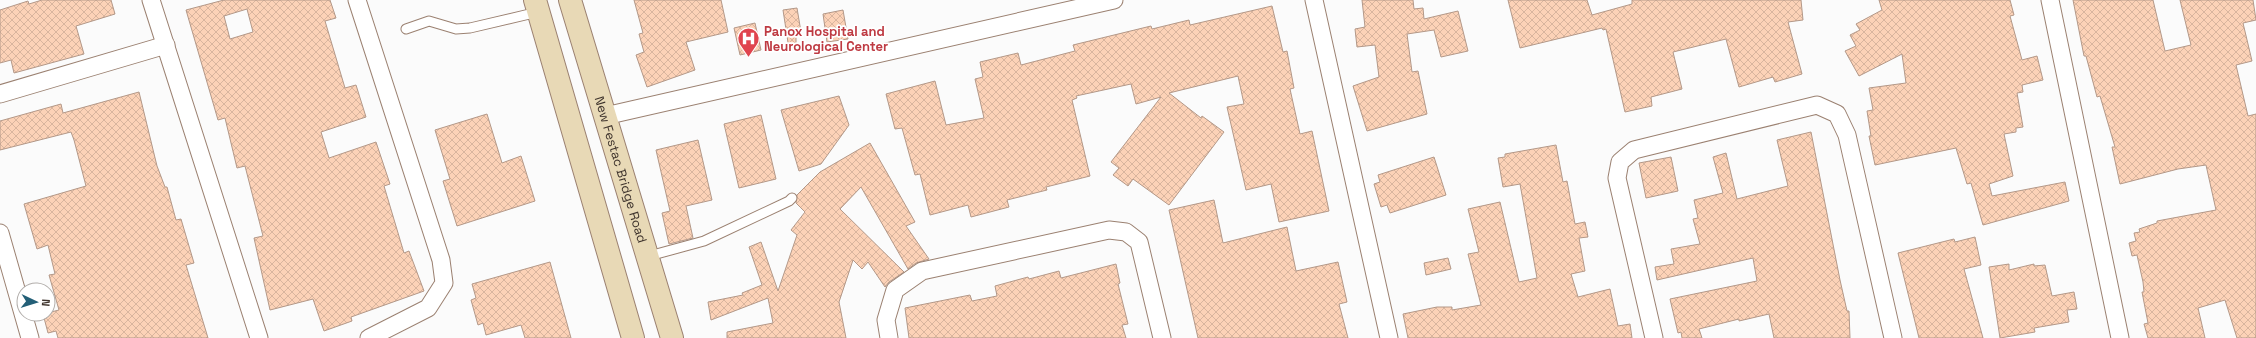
<svg xmlns="http://www.w3.org/2000/svg" width="2256" height="338" viewBox="0 0 2256 338" font-family="'Space Grotesk',sans-serif">
	<defs>
		<pattern id="building-cross-hatch" width="8" height="8" patternUnits="userSpaceOnUse"><rect width="8" height="8" fill="#fcd2b7"/><path d="M0 0l8 8M0 8l8-8" fill="none" stroke="#d9b59e"/></pattern>
	</defs>
	<rect width="100%" height="100%" fill="#fbfbfb"/>
	<g fill="url(#building-cross-hatch)" stroke="#b39888" fill-rule="evenodd">
		<polygon points="42,0 111,0 115,14 76,26 84,54 14,73 11,60 0,63 0,10 28,1 29,4"/>
		<path d="M224,0H330L336,18L325,21L345,88L356,85L366,117L321,132L329,158L376,142L390,184L384,186L404,253L409,251L424,291L351,317L352,321L324,331L313,299L270,310L254,238L263,236L245,166L237,168L225,118L218,120L186,10ZM247,9L253,32L230,39L224,16Z"/>
		<polygon points="634,0 721,0 728,32 686,42 695,70 647,87 636,55 644,52 639,34 643,33"/>
		<polygon points="1362,0 1413,0 1414,9 1423,8 1424,19 1458,11 1468,51 1441,57 1434,30 1407,34 1412,72 1418,71 1427,114 1367,131 1353,86 1379,77 1375,45 1357,47 1355,29 1365,27"/>
		<polygon points="1508,0 1587,0 1592,15 1632,4 1632,0 1801,0 1803,20 1788,22 1802,74 1775,82 1773,77 1739,87 1726,39 1673,52 1682,89 1651,97 1652,106 1625,112 1606,29 1603,30 1602,28 1520,48"/>
		<polygon points="1879,0 2010,0 2014,15 2010,16 2022,60 2037,56 2043,80 2022,85 2023,92 2017,93 2023,127 2016,128 2016,132 2004,134 2013,176 1989,184 1992,196 2065,182 2069,201 1983,225 1971,183 1967,184 1956,148 1875,165 1869,136 1871,136 1867,111 1873,110 1869,88 1906,83 1902,54 1859,76 1845,51 1856,46 1850,35 1860,30 1856,24 1882,10"/>
		<polygon points="2073,0 2153,0 2165,51 2191,45 2180,0 2253,0 2256,20 2243,23 2252,61 2236,65 2248,116 2256,114 2256,338 2237,338 2225,300 2198,308 2205,338 2148,338 2144,324 2148,323 2142,292 2144,292 2143,282 2137,255 2132,256 2129,243 2136,241 2134,233 2140,232 2139,229 2157,223 2157,221 2216,210 2206,165 2178,169 2120,184 2112,147 2115,147 2100,96 2097,97 2086,56 2084,56"/>
		<polygon points="1272,6 1283,52 1287,51 1294,88 1290,89 1300,134 1312,131 1329,211 1279,222 1271,184 1246,190 1227,107 1244,104 1238,76 1169,93 1201,118 1202,116 1224,132 1169,205 1133,179 1128,186 1113,175 1119,168 1111,162 1161,97 1136,104 1131,84 1076,96 1077,98 1072,100 1090,176 1046,187 1047,190 1007,200 1009,207 971,217 968,205 930,215 920,174 915,175 902,128 895,129 886,94 935,81 946,125 984,118 975,79 983,77 980,62 1018,53 1021,65 1075,51 1073,45 1151,26 1152,29 1189,20 1190,25"/>
		<polygon points="797,8 801,32 796,33 796,49 789,49 783,10"/>
		<polygon points="843,10 848,39 827,42 823,14"/>
		<polygon points="755,23 761,50 740,55 734,28"/>
		<polygon points="139,92 157,166 165,187 167,187 176,220 181,219 194,263 186,265 208,338 58,338 56,331 48,333 43,314 59,310 49,275 55,274 48,245 37,249 24,204 86,186 74,140 71,132 0,150 0,121 61,104 63,113"/>
		<polygon points="839,96 849,125 821,164 799,171 781,110"/>
		<polygon points="487,114 502,163 521,156 535,201 457,226 443,181 450,179 435,130"/>
		<polygon points="761,115 776,179 739,188 724,124"/>
		<polygon points="1811,132 1840,280 1847,311 1849,311 1850,338 1774,338 1769,314 1739,321 1739,319 1699,329 1702,338 1682,338 1681,332 1678,333 1670,299 1757,281 1753,258 1657,280 1655,267 1674,264 1671,249 1700,244 1693,219 1698,218 1694,200 1723,193 1713,157 1726,153 1737,199 1788,186 1777,140"/>
		<polygon points="698,140 712,200 686,206 693,238 669,244 662,213 670,211 656,150"/>
		<polygon points="870,143 915,222 906,226 929,259 916,263 908,269 861,187 840,209 904,272 889,282 885,287 868,262 862,269 853,260 839,302 846,338 727,338 727,332 773,323 768,298 711,320 708,302 743,295 742,293 762,285 749,247 761,242 778,291 797,235 791,230 805,212 796,203 797,195 820,172"/>
		<polygon points="1556,145 1563,182 1567,181 1575,224 1585,222 1588,237 1579,238 1585,271 1571,274 1578,297 1610,289 1618,326 1630,324 1632,338 1408,338 1403,314 1437,307 1452,307 1452,310 1481,305 1468,254 1479,252 1468,209 1500,202 1519,282 1537,278 1520,184 1503,187 1498,158 1505,157 1505,154"/>
		<polygon points="1434,157 1446,195 1390,213 1387,205 1381,207 1374,184 1380,182 1378,175"/>
		<polygon points="1671,157 1678,191 1646,198 1639,163"/>
		<polygon points="1214,200 1223,243 1287,227 1296,271 1338,262 1347,302 1339,304 1348,338 1198,338 1169,210"/>
		<polygon points="1975,237 1981,265 1964,269 1983,338 1919,338 1898,253 1954,239 1955,242"/>
		<polygon points="1448,258 1451,269 1426,275 1424,263"/>
		<polygon points="550,262 571,338 525,338 521,325 486,335 483,323 478,325 471,300 476,298 472,284"/>
		<polygon points="1116,264 1120,283 1118,284 1128,324 1122,325 1126,338 909,338 905,308 970,295 972,301 997,296 995,286 1028,277 1029,279 1059,271 1061,278"/>
		<polygon points="2009,264 2009,270 2034,264 2034,266 2045,265 2052,296 2074,292 2077,309 2067,310 2069,322 2034,328 2035,332 2000,338 1989,267"/>
	</g>
	<g fill="none" stroke-linecap="round" stroke-linejoin="round">
		<defs>
			<g id="lane">
				<polyline points="406,29 429,21 456,29 470,28 538,12"/>
				<polyline points="649,256 704,241 789,201 792,198"/>
			</g>
			<g id="street">
				<polyline points="151,0 259,338"/>
				<polyline points="357,0 441,260 444,283 428,308 369,338"/>
				<polyline points="1314,0 1389,338"/>
				<polyline points="2050,0 2120,338"/>
				<polyline points="0,94 166,45"/>
				<polyline points="605,116 1114,0"/>
				<polyline points="0,233 30,338"/>
				<polyline points="889,338 886,320 895,290 922,271 1109,230 1126,232 1139,242 1162,338"/>
				<polyline points="1654,338 1617,178 1620,162 1634,150 1817,105 1837,114 1847,135 1893,338"/>
			</g>
			<g id="secondary">
				<polyline points="535,0 633,338"/>
				<path id="s1" d="M570,0L672,338"/>
			</g>
		</defs>
		<use href="#lane" stroke="#9b8171" stroke-width="11"/>
		<use href="#street" stroke="#9b8171" stroke-width="19"/>
		<use href="#secondary" stroke="#9b8171" stroke-width="24"/>
		<use href="#lane" stroke="#fff" stroke-width="9"/>
		<use href="#street" stroke="#fff" stroke-width="17"/>
		<use href="#secondary" stroke="#e8d9b6" stroke-width="22"/>
	</g>
	<defs>
		<symbol id="hospital-pin" viewBox="-11 -11 22 30"><path d="M0 17L-7.5 6A9.5 9.5 0 1 1 7.5 6Z" fill="#e0444e" stroke="#fff"/><path d="M-5-5h3v3.5h4V-5h3V5h-3V1.5h-4V5h-3Z" fill="#fff"/></symbol>
	</defs>
	<g fill-rule="evenodd">
		<use href="#hospital-pin" x="736" y="26" width="25" height="34"/>
	</g>
	<g text-anchor="middle" stroke-width="3.5" stroke-linejoin="round" paint-order="stroke">
		<g font-size="13" font-weight="bold" fill="#be3a42" stroke="#fff" text-anchor="start">
			<text x="764" y="36">Panox Hospital and<tspan x="764" dy="15">Neurological Center</tspan></text>
		</g>
		<g font-size="13" fill="#3f342d" stroke="#fff">
			<text dy="5" stroke="none"><textPath href="#s1" startOffset="177">New Festac Bridge Road</textPath></text>
		</g>
	</g>
	<g transform="translate(36 302) rotate(94)"><circle r="19" fill="#ffffff" stroke="#b2aeab"/>
	<path d="M0-3L7 15L0 10L-7 15Z" fill="#235f77"/>
	<text y="-6" font-size="11" font-weight="bold" text-anchor="middle" fill="#3f342d">N</text>
	</g>
</svg>
